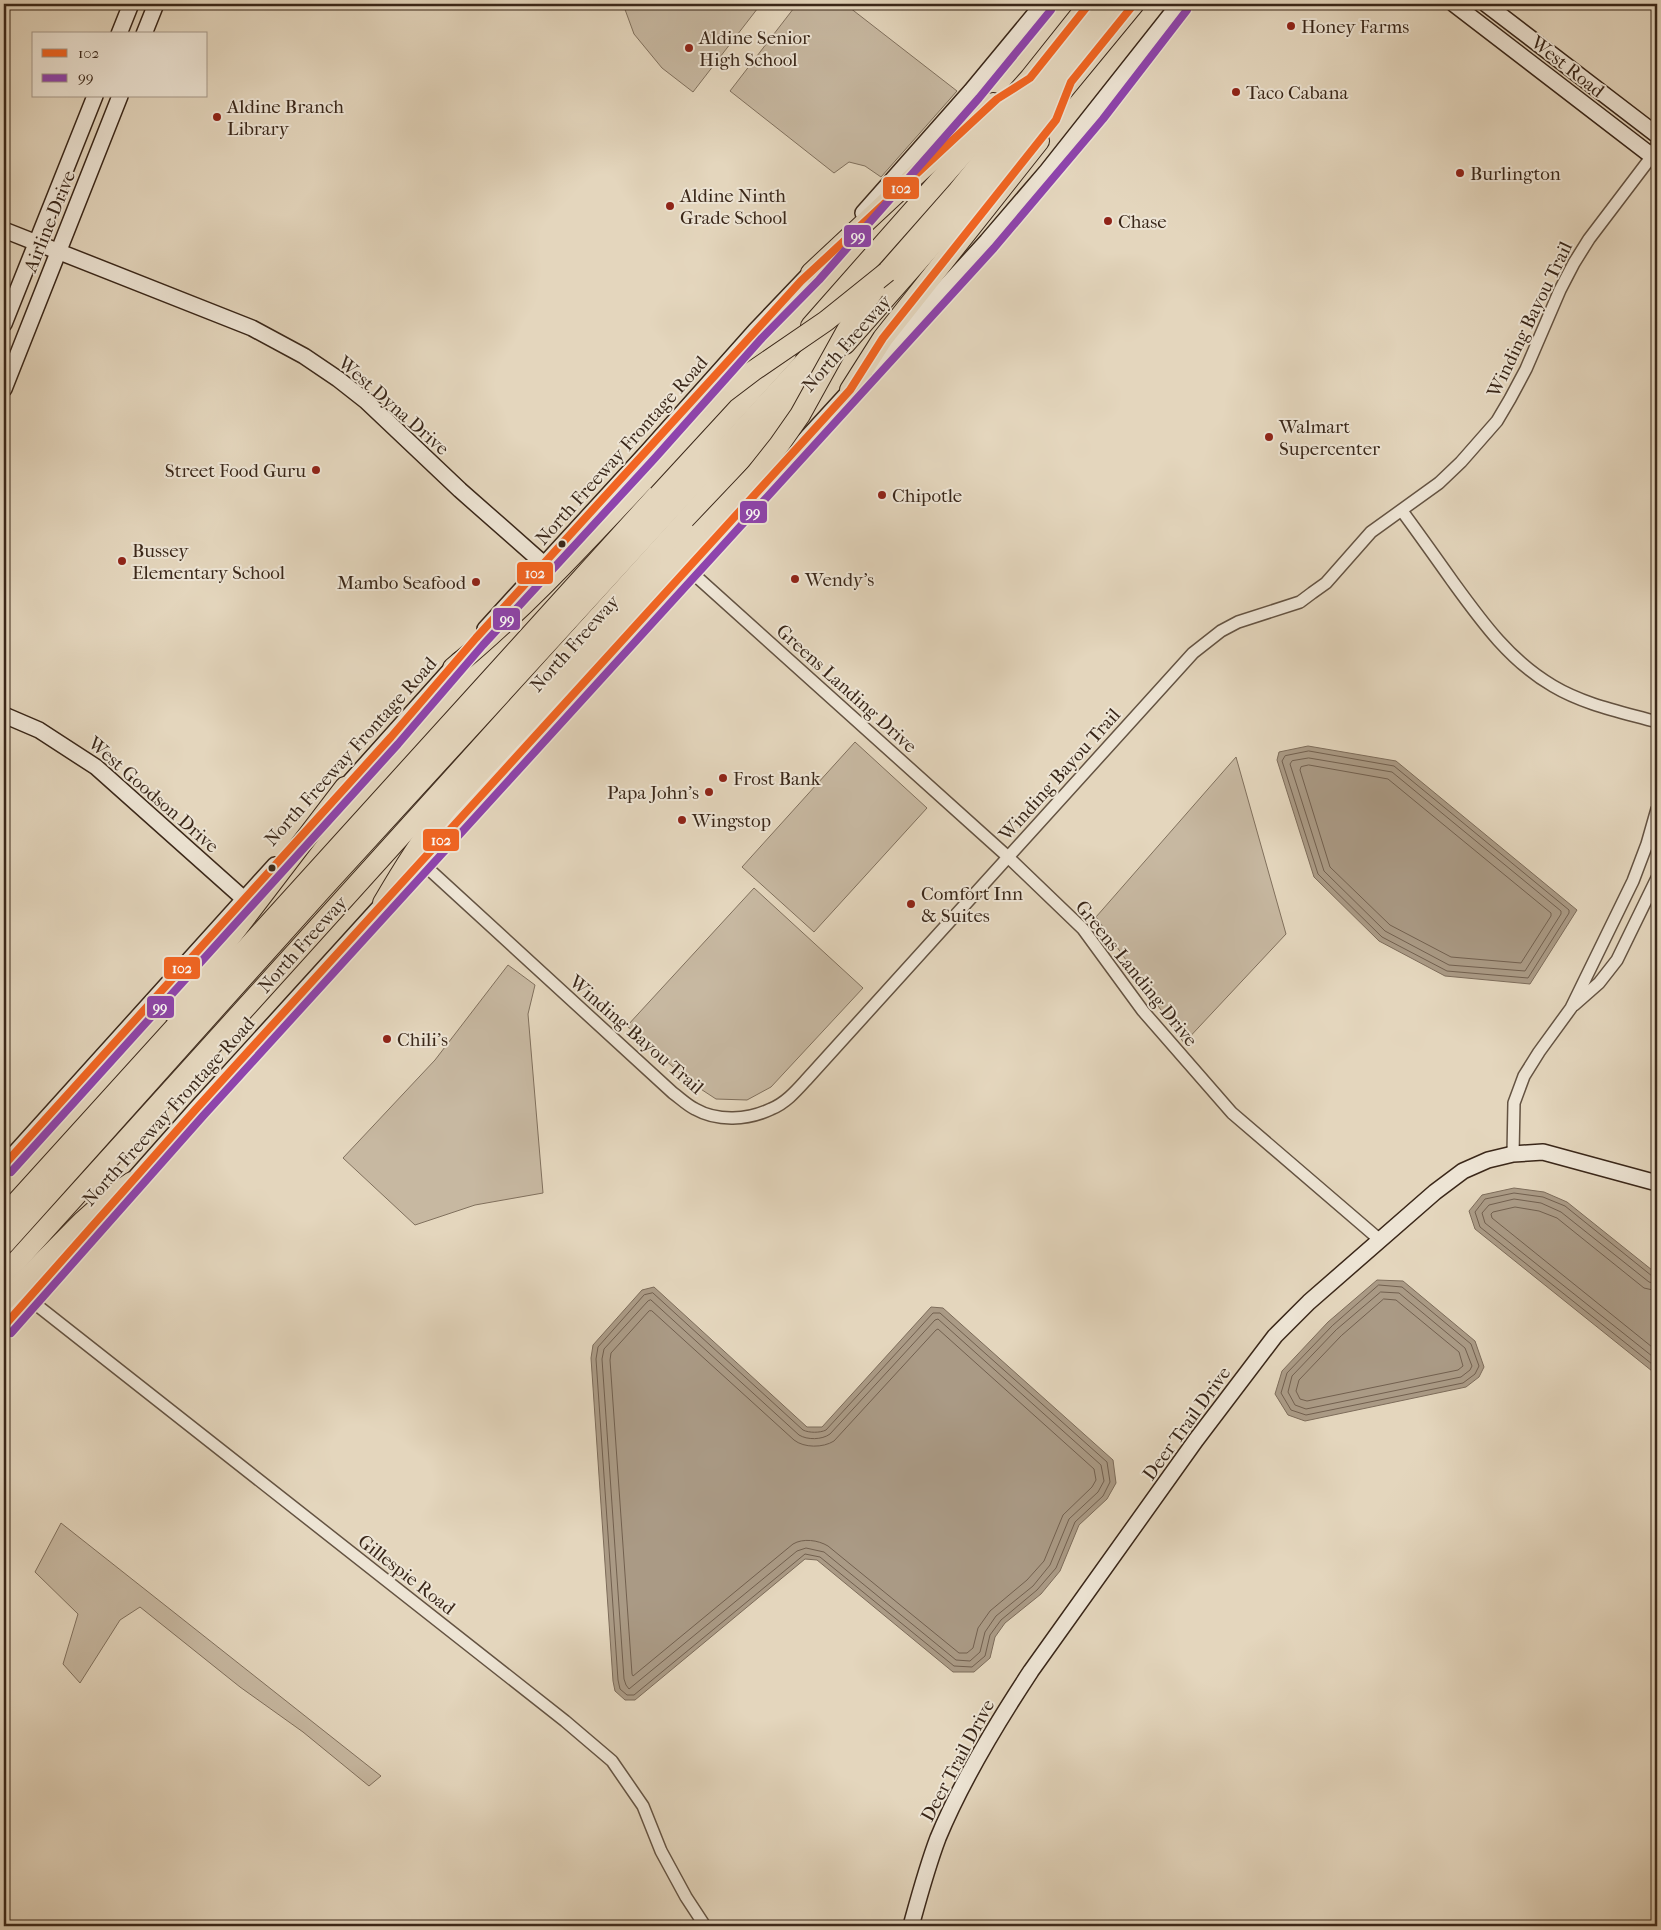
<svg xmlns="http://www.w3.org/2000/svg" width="1661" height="1930" viewBox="0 0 1661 1930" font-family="'IM FELL French Canon',serif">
	<rect width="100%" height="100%" fill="#e4d6bd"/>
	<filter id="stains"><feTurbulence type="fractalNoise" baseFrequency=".004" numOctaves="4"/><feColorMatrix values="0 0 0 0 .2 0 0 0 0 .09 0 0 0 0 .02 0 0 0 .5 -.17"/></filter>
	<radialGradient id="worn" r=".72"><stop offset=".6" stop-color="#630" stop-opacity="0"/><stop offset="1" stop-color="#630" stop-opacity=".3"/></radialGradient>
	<g fill="#c7b8a1" stroke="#80705d">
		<polygon points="623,4 761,4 693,92 662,68 634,34"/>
		<polygon points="797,4 845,4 957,91 881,177 865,166 849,162 834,173 730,91"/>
		<polygon points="855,742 927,808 814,932 742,867"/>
		<polygon points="1236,757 1286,934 1184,1043 1096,917"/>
		<polygon points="754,888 863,988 771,1087 747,1100 716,1099 690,1082 627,1026"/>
		<polygon points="508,965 535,985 528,1014 543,1193 475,1205 415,1225 343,1158 435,1060"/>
		<polygon points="61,1523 381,1776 369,1786 303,1732 240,1687 140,1607 120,1620 80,1683 63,1664 78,1614 35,1572"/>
	</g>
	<g fill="#aa9a85" stroke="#7d6c5a">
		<polygon points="1308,746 1396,761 1577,910 1530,984 1445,976 1379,941 1314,877 1277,760 1279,752"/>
		<polygon points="1514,1188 1544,1192 1567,1202 1657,1274 1657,1375 1475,1229 1469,1211 1482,1195"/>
		<polygon points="1377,1280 1403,1281 1475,1341 1484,1367 1479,1377 1466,1387 1305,1421 1288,1415 1275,1394 1282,1371 1328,1322"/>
		<polygon points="654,1287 807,1427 822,1427 931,1307 943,1308 1113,1460 1116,1483 1107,1499 1079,1525 1060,1571 1041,1594 1005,1623 995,1637 990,1658 974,1672 953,1672 817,1560 805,1559 635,1700 625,1700 615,1691 613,1681 591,1358 593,1345 642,1290"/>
	</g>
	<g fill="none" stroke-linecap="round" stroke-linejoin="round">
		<g stroke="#72604f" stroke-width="1">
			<polygon points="1309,751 1394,766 1569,910 1569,913 1528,978 1447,971 1382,937 1318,874 1282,761 1285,756"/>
			<polygon points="1309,758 1392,772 1561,911 1561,914 1525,971 1449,965 1385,931 1324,871 1290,764 1292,761"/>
			<polygon points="1309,765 1388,779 1551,913 1551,916 1521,963 1451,957 1390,925 1330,867 1300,770 1301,767"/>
			<polyline points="1657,1278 1652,1276 1565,1206 1543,1197 1514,1193 1485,1199 1475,1212 1480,1227 1657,1368"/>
			<polyline points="1657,1284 1649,1282 1561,1212 1541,1203 1514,1199 1489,1205 1482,1213 1485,1223 1657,1360"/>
			<polygon points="1379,1285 1402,1287 1471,1344 1479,1366 1475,1374 1463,1383 1306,1415 1291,1410 1281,1393 1287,1373 1332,1326"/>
			<polyline points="1657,1291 1644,1288 1557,1218 1539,1211 1515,1207 1493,1212 1491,1214 1492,1218 1657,1351"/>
			<polygon points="1381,1292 1399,1293 1465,1348 1472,1366 1470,1370 1461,1377 1306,1409 1295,1405 1288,1392 1292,1376 1336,1330"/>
			<path d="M653,1293L803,1430C809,1433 820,1433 826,1430L933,1313H940L1107,1462L1110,1482L1103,1496L1075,1522L1056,1568L1037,1590L1001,1620L990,1635L985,1656L972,1667L954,1666L820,1557L805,1554L634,1695H627L620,1689L618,1680L596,1359L598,1347L644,1295Z"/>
			<polygon points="1384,1299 1396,1300 1459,1352 1463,1366 1458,1370 1307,1401 1300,1399 1296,1391 1299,1380 1341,1336"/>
			<path d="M651,1300L799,1435C807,1440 822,1440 830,1434L935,1320L938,1319L1101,1465L1104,1481L1098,1492L1069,1519L1050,1565L1033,1586L996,1616L985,1632L980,1652L970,1661L956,1660L824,1552L806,1548L797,1551L629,1689L626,1685L624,1679L602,1359L604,1349L648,1301Z"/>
			<path d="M652,1311L794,1440C804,1448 823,1448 834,1441L936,1330L938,1329L1094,1469L1096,1480L1092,1487L1063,1515L1044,1561L1027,1580L990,1611L978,1628L973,1648L967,1653H959L828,1546C818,1540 803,1538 793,1544L633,1676L632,1674L610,1360L611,1353L649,1311Z"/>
		</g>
		<defs>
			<g id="street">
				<path d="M1402,511C1419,534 1436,558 1453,582C1482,622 1510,661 1553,686C1585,705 1622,712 1657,722"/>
				<polyline points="688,569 1007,856 1083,929 1143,1011 1232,1113 1380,1240"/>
				<path d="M421,862L673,1093C680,1098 687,1105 695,1109C718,1122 748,1120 771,1109C786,1103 797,1090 807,1079L1193,653L1221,631L1238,622L1300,602L1312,593L1326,583L1371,532L1439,483L1461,462L1497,421L1510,399L1526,369L1560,290L1574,263L1589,239L1652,156L1657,144"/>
				<polyline points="1574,1005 1599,983 1617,960 1657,878"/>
				<polyline points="1513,1154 1514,1103 1524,1076 1539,1052 1571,1008 1633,881 1647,844 1657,809"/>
				<polyline points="29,1299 565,1721 612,1761 643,1806 661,1851 686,1897 705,1926"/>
			</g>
			<g id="secondary">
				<polyline points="1454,4 1657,160"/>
				<polyline points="1486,4 1657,135"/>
				<polyline points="119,34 131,4"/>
				<polyline points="144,34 156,4"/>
				<polyline points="863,213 971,91 1043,4"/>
				<polyline points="4,230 252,328 304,356 338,379 366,401 460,490 545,565"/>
				<polyline points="4,324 95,96"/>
				<polyline points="872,367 987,241 1047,171 1179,4"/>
				<polyline points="4,389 120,96"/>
				<polyline points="485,629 648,451 755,331 817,266"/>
				<polyline points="624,638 856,384"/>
				<polyline points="4,715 39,730 96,767 244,899"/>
				<polyline points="339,794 459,660"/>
				<polyline points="4,1165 275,865"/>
				<polyline points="126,1188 196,1109 607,657"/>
				<polyline points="4,1326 109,1208"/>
				<path d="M911,1926C919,1897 927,1867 938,1838C962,1780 996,1724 1031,1671L1196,1440L1275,1336L1309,1302L1435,1192L1463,1171L1488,1160L1513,1154L1543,1152L1657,1183"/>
			</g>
			<g id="highway">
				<polyline points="811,273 993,103"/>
				<polyline points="811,326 1030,78 1089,4"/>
				<polyline points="845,344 984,186 1134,4"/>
				<polyline points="850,390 883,338 1039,141"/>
				<polyline points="597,663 631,632"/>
				<path d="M453,668C522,611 582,546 643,481"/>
				<path d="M383,903C403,869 422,838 447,808L700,533"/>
				<polyline points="173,1012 345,787"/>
				<polyline points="4,1216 786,353"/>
				<polyline points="4,1244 324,887 887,272 958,191 1109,4"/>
				<polyline points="4,1275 819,373"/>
				<polyline points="4,1301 82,1222 110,1197 132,1182"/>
			</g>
		</defs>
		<use href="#street" stroke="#645342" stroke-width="14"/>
		<use href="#secondary" stroke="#3a2719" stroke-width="18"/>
		<use href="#highway" stroke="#3a2719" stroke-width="22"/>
		<use href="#street" stroke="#ede4d4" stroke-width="11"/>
		<use href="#secondary" stroke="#ede4d4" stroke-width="15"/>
		<use href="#highway" stroke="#e4d6bd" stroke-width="20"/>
		<defs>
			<g id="highway-bridge">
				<polyline points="643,481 724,393 753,371 826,321 887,272"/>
				<polyline points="700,533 756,474 779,445 800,415 847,330 874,290"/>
			</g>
		</defs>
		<use href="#highway-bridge" stroke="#3a2719" stroke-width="22" stroke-linecap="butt"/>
		<use href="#highway-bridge" stroke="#e4d6bd" stroke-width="20"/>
		<defs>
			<g id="bus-1">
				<polyline points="4,1165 391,737 476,638 801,281 997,99 1030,78 1089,4"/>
				<polyline points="4,1326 196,1109 850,390 883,338 1056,120 1071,82 1134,4"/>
			</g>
			<g id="bus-2">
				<polyline points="11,1172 398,744 483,645 655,458 762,338 819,280 979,98 1051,10"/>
				<polyline points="11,1333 203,1116 994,248 1103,119 1187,10"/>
			</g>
		</defs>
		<use href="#bus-1" stroke="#ede4d4" stroke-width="11"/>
		<use href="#bus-2" stroke="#ede4d4" stroke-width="11"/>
		<use href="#bus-1" stroke="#f26522" stroke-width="8"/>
		<use href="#bus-2" stroke="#8e44ad" stroke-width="8"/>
	</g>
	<g fill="#8f2418" stroke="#ede4d4" stroke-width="2">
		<circle cx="1291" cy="26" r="5"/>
		<circle cx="689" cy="48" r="5"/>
		<circle cx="1236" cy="92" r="5"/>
		<circle cx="217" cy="117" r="5"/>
		<circle cx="1460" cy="173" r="5"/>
		<circle cx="670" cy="206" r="5"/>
		<circle cx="1108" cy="221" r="5"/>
		<circle cx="1269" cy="437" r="5"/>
		<circle cx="316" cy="470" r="5"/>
		<circle cx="882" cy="495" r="5"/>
		<circle cx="122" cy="561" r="5"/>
		<circle cx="795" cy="579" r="5"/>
		<circle cx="476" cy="582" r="5"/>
		<circle cx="723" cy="778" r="5"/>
		<circle cx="709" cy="792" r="5"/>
		<circle cx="682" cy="820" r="5"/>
		<circle cx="911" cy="904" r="5"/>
		<circle cx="387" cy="1039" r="5"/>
	</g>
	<g fill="#3a2719" stroke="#ede4d4" stroke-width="2">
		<circle cx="562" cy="544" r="4.5"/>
		<circle cx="272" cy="868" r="4.5"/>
	</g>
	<g text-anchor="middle" stroke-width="4" stroke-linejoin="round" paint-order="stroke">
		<g font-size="19" fill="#3a2719" stroke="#ede4d4" text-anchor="start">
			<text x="1301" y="33">Honey Farms</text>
			<text x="699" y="44">Aldine Senior<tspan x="699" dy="22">High School</tspan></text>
			<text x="1246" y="99">Taco Cabana</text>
			<text x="227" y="113">Aldine Branch<tspan x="227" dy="22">Library</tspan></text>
			<text x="1470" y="180">Burlington</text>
			<text x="680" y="202">Aldine Ninth<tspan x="680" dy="22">Grade School</tspan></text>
			<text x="1118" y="228">Chase</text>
			<text x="1279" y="433">Walmart<tspan x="1279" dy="22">Supercenter</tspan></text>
			<text x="306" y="477" text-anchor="end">Street Food Guru</text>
			<text x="892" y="502">Chipotle</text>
			<text x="132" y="557">Bussey<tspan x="132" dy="22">Elementary School</tspan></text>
			<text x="805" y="586">Wendy's</text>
			<text x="466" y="589" text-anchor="end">Mambo Seafood</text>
			<text x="733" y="785">Frost Bank</text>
			<text x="699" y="799" text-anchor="end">Papa John's</text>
			<text x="692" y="827">Wingstop</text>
			<text x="921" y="900">Comfort Inn<tspan x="921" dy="22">&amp; Suites</tspan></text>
			<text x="397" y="1046">Chili's</text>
		</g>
		<g font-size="19" fill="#3a2719" stroke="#ede4d4">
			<text transform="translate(1568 66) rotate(38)" y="7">West Road</text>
			<text transform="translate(49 221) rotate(-68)" y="7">Airline Drive</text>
			<text transform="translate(1529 319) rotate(-64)" y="7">Winding Bayou Trail</text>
			<text transform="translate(846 343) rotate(-48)" y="7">North Freeway</text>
			<text transform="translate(394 405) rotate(41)" y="7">West Dyna Drive</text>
			<text transform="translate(621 450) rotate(-48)" y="7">North Freeway Frontage Road</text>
			<text transform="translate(574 643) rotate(-48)" y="7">North Freeway</text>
			<text transform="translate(847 688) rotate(42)" y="7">Greens Landing Drive</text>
			<text transform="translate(350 751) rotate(-48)" y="7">North Freeway Frontage Road</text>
			<text transform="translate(1059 774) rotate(-48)" y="7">Winding Bayou Trail</text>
			<text transform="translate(154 794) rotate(41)" y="7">West Goodson Drive</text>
			<text transform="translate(302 944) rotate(-48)" y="7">North Freeway</text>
			<text transform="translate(1137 973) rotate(51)" y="7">Greens Landing Drive</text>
			<text transform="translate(637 1034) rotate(41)" y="7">Winding Bayou Trail</text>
			<text transform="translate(168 1111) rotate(-48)" y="7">North Freeway Frontage Road</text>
			<text transform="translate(1186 1423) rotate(-54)" y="7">Deer Trail Drive</text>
			<text transform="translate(407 1574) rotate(38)" y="7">Gillespie Road</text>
			<text transform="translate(957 1760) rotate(-62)" y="7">Deer Trail Drive</text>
		</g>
	</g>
	<g stroke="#ede4d4" stroke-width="2">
		<rect x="882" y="176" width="38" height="24" rx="5" fill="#f26522"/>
		<rect x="843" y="224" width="29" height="24" rx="5" fill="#8e44ad"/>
		<rect x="739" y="500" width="29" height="24" rx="5" fill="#8e44ad"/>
		<rect x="516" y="561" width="38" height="24" rx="5" fill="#f26522"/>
		<rect x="492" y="607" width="29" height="24" rx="5" fill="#8e44ad"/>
		<rect x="422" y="828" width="38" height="24" rx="5" fill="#f26522"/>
		<rect x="163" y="956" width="38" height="24" rx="5" fill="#f26522"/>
		<rect x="146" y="995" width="29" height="24" rx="5" fill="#8e44ad"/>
	</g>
	<g font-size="14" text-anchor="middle" font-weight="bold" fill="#fff">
		<text x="901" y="193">102</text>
		<text x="858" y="241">99</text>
		<text x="753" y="517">99</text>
		<text x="535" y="578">102</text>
		<text x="507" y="624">99</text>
		<text x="441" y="845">102</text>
		<text x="182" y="973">102</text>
		<text x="160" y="1012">99</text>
	</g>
	<rect width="1661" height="1930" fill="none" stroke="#e4d6bd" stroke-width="20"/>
	<rect x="5" y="5" width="1651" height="1920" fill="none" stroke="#3a2719" stroke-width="2.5"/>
	<rect x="10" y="10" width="1641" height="1910" fill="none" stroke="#3a2719"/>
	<rect x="32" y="32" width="175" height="65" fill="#ede4d4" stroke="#a59889"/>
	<rect x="42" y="49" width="25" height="8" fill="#f26522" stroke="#a59889"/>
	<text x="78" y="58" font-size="15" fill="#3a2719">102</text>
	<rect x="42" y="74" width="25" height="8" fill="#8e44ad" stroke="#a59889"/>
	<text x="78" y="82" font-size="15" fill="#3a2719">99</text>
	<rect width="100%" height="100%" filter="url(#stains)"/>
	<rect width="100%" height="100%" fill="url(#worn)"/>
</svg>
